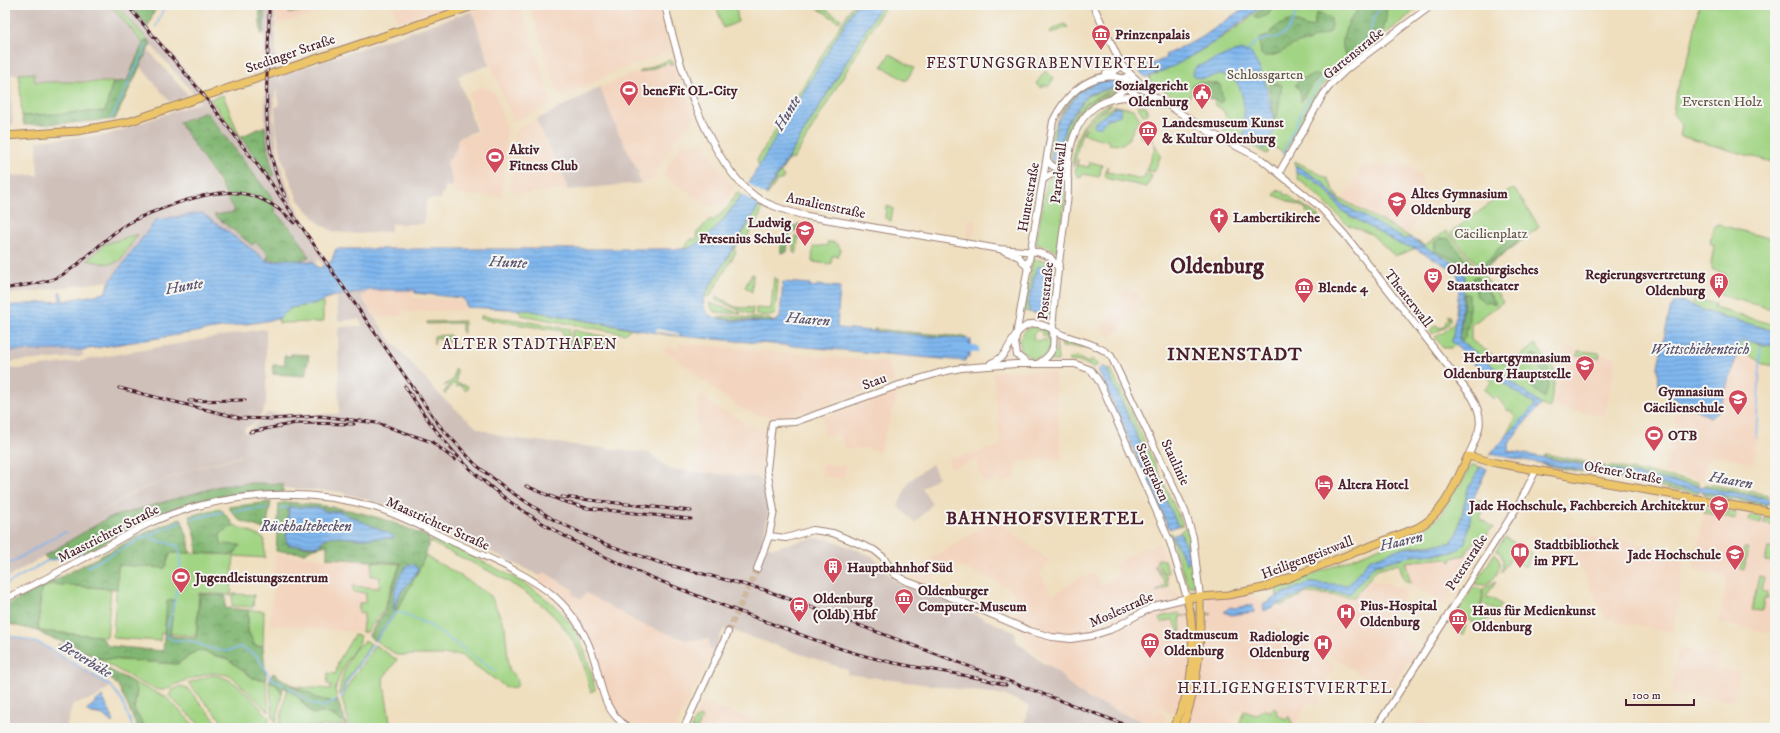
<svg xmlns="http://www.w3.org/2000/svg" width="1780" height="733" viewBox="0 0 1780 733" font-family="'IM FELL DW Pica',serif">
	<defs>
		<pattern id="forest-crowns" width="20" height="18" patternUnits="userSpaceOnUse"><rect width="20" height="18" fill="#80b671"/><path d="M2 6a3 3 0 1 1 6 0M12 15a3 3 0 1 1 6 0" fill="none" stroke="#6b935d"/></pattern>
		<pattern id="water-rules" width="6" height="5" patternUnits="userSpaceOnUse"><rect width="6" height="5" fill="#7fb7ef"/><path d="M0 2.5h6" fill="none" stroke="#6a94c2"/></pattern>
	</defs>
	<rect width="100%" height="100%" fill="#f6f6f2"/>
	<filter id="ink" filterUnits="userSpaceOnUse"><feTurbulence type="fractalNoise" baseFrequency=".025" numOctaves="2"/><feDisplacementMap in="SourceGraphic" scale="8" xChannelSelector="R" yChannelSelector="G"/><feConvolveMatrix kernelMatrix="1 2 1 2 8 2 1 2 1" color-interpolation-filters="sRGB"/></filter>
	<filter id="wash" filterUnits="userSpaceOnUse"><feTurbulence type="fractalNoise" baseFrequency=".012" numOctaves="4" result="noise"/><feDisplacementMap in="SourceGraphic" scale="16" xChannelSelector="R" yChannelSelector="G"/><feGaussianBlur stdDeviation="0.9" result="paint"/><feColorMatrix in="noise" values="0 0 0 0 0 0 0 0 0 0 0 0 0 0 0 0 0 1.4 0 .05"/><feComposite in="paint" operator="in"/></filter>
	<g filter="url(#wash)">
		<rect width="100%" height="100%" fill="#efdfbf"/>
		<g fill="#f3d4be" fill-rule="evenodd">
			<polygon points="276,5 341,5 301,18 277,24"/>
			<polygon points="393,5 448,5 449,8 399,24"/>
			<polygon points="490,5 520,5 551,99 550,104 514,122 503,98 472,11"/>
			<polygon points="529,5 639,5 639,7 646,6 647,9 657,5 669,51 634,64 560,97"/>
			<path d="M668,60H672L675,65L694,116L693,117L696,119L681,132L673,142L654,178L648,182L641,183L637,174L639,172L618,132L600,87ZM672,61L675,65L677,73L673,64L670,65L669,63L640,73V71L652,66Z"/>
			<polygon points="480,87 490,89 495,93 507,129 502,197 452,194 452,180 447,162 456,149 458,139 479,132 469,96 471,92"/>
			<polygon points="536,120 557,163 560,165 568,190 515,194 511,187 514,135 518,129"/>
			<polygon points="702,139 706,143 705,145 719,168 728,181 735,186 724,204 708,205 664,176 670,160 672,160 680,146 683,144 695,145"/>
			<polygon points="1405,165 1418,172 1429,199 1407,236 1343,200 1361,166"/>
			<polygon points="969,218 975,220 973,237 967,236"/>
			<polygon points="1129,287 1139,296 1145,304 1112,336 1101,329 1117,300"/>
			<polygon points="370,290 415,290 412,296 415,298 462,300 465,307 460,310 404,312 402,316 375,318 361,297"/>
			<polygon points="677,343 888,362 895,381 804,412 780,417 770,417 754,414 739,408 663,349 667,347 680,348"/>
			<polygon points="1566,347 1616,357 1605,416 1554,407"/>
			<polygon points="1740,349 1763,364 1754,463 1717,455 1710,457 1707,460 1703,480 1664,473 1670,439 1674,439 1677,423 1674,422 1677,404 1716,420"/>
			<polygon points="995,371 1054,371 1062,458 1017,461 1015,478 1001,483 998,478 984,484 976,461 951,468 948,459 997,447 1000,445 993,374"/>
			<polygon points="897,390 898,394 879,452 866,448 844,449 841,436 824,436 823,418"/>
			<polygon points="701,396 719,409 746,424 767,430 761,464 760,478 693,471 698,402"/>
			<polygon points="823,464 846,466 843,479 822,476"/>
			<polygon points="1706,508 1775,519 1775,634 1719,623 1727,577 1694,570 1704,510"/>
			<polygon points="995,519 1050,561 1040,574 1053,595 1082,576 1084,578 1093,573 1101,586 1119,575 1115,564 1140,549 1160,543 1168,566 1170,586 1189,607 1190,673 1180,711 1169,713 1158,705 1165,718 1165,723 1162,726 1152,725 1089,699 1074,689 1026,643 1013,613 1022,607 1008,587 952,563 936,572 933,583 912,577 912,572 930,559"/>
			<polygon points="1566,531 1584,536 1686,551 1673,632 1617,622 1614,618 1607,621 1574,553"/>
			<polygon points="1473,542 1481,545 1443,604 1410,584 1411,582 1410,581 1405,562 1447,558 1451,562 1452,558 1461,557"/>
			<path d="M275,554L347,560L401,563L385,610L369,635L359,632L270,625ZM400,564L384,609L367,632H362L364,614L359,612V604L365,603L366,593L379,588L380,577Z"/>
			<polygon points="543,572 574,590 572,594 581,599 586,592 641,624 686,640 709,639 709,649 714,651 689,698 675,728 635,728 626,723 616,713 608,700 585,632 539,583 540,576"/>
			<polygon points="1368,578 1408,590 1392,615 1407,625 1400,636 1416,647 1417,649 1414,657 1407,664 1388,692 1275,620 1277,627 1335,666 1317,695 1322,698 1317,706 1309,701 1294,727 1289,717 1286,720 1275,713 1260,711 1256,715 1238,709 1231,728 1184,728 1199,685 1206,654 1208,608 1206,596 1249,592 1266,606 1270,612 1307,593 1354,597"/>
			<polygon points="1678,649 1718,655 1716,669 1739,672 1734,701 1671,694"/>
			<polygon points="705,703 709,704 778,728 690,728 701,706"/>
			<polygon points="1417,721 1431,724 1430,728 1415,728"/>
			<polygon points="934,722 957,728 932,728"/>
		</g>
		<g fill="#cfc0ba" fill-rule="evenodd">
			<polygon points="5,5 110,5 143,43 127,81 34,82 34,73 10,75 13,125 5,126"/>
			<path d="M116,5H128L187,72L271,177L274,175L268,151L265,126L264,5H275L276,77L472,11L490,65L458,76L476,131L458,138L456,149L447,162L452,180L451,187L445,186L444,193H441V199H427L423,224H391V231L360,234L334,232L319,223L298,200L282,159L276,127L275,107L279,106L276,87L273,116L278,154L287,186L299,213L319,249L328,262L330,261L353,293L370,290L361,297L375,318L393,343L441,396L477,428L507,438L650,453L669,469L760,478L769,502L767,521L761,544L773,548L813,538L829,539L872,556L894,580L902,585L940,599L1016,633V641L1043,663L1052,667L1074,689L1089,699L1151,725L1163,728H1110L1099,724L1098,728H1022L1030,706L1004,695L847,674L848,670L724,628L714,651L709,649V639L686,640L641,624L586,593L581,599L572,594L574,590L544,572L540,576L449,531L407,513L373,501L340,492L284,488L283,484L186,495L108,518L5,579V368L18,369L73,362L263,329L266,331V405L258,421L244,429L246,433L267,413L339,414L338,327L363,326L359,319L338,321L337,295H341L321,267L323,265L315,254L318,260L314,262L287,259L269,262L156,220L110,281L5,295V176L38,175L37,141L107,135L201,102ZM180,122L272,198L275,212L296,234L305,259H287L269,261L266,260L269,255L256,242L253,245L215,215L235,212ZM241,454L240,457L192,469L130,495L85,522L130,494L191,469L240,456Z"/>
			<polygon points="148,50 189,96 170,102 140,66"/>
			<polygon points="600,87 618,132 639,173 637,174 641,183 568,190 560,165 557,163 536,120"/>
			<polygon points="82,350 83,356 78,357 5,362 5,351"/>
			<polygon points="932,464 938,477 922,488 932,504 915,523 898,506 909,481"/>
			<polygon points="5,637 16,637 41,644 111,686 95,698 73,704 66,728 5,728"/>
		</g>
		<g fill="#a1d483" stroke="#767a57" fill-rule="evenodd">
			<polygon points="110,5 116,5 148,40 143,43"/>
			<polygon points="286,5 304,5 302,11 289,13"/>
			<polygon points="716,5 736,5 738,22 723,28"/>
			<polygon points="813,5 819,5 841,19 839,22"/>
			<polygon points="853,5 856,5 759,166 757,160"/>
			<polygon points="881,5 886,5 793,160 789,159 780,173 784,176 782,180 778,180 768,194 766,195"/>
			<path d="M1264,5H1422L1332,76L1315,95L1285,153L1271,146L1267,154L1244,142L1246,138L1237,133L1235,137L1223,130L1228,120L1223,110L1214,104L1215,101L1205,96L1203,99L1192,93L1185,103L1151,83L1149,77C1182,63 1213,44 1243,23C1250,17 1256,10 1264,5Z"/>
			<polygon points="1699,5 1775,5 1775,163 1680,136 1682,125 1673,114 1675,96 1691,49"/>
			<polygon points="1065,24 1068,27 1050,34 1051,30"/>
			<polygon points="890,54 914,68 906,81 882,66"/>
			<polygon points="669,60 674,63 670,65 668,63 640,73 640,71"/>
			<polygon points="1045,71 1054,78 1048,87 1044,84 1041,88 1036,84"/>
			<polygon points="34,73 35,82 113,82 105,111 22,116 19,74"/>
			<path d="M1101,78L1078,92L1058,118L1057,122V160L1066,124L1087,96L1119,86L1118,89C1070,103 1070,121 1060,166L1052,164C1044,140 1061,105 1079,90C1085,85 1095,82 1101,78Z"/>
			<path d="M1121,90C1114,96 1106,96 1098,100C1074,113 1070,139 1066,163L1062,165C1067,142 1070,111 1094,99C1102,95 1112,93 1121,90Z"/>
			<polygon points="223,95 240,137 210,99"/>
			<path d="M1112,104C1096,117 1085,116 1079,143C1077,151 1076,160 1073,167C1071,142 1086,109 1112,104Z"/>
			<polygon points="1137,105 1146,106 1148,114 1143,115"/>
			<path d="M1116,106L1133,109L1140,119C1128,133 1133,148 1108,144L1109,141L1083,134C1091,118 1101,112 1116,106ZM1116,107L1120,115L1108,119L1100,127L1095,122Z"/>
			<polygon points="1142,131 1147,131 1161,155 1154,172 1146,170 1156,147 1150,137 1148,136 1145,139 1140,137 1139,134"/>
			<polygon points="1078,159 1077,165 1089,167 1090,162 1102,165 1099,177 1082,174 1081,177 1077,176 1075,170"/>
			<polygon points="1295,161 1327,178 1339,199 1343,200 1412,238 1404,239 1340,203 1323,182 1295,165"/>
			<polygon points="1107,166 1107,172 1143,179 1146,172 1152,176 1147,187 1105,178"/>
			<polygon points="1296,172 1313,180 1324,187 1342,211 1401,245 1419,244 1417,241 1425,246 1446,231 1486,278 1503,302 1471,325 1471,340 1508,366 1535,344 1556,372 1550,408 1541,405 1458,339 1465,277 1421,244 1414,249 1395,256 1371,234 1348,225 1314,192 1298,179"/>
			<polygon points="1058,175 1066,181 1066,189 1058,252 1047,246 1036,244 1047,179"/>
			<polygon points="1513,189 1515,190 1539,226 1537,229 1483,270 1451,235 1451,232 1502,195"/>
			<polygon points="1278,190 1283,191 1286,196 1288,194 1299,205 1300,203 1320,217 1315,217 1305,211 1307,209 1274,195"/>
			<path d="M737,192L741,195C730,211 704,249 683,249L692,238L695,240L698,236L696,234L710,219L713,221L728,207Z"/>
			<polygon points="759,206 762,212 744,242 740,240 734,250 736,252 710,296 705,297 705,295"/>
			<polygon points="886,206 893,208 891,221 885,218"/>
			<polygon points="1717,224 1775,240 1775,310 1720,295 1726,274 1713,270 1711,265 1714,245 1710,243 1713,227"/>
			<path d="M138,234L120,260C110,267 98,262 87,260L105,244Z"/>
			<polygon points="804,234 803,238 798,238 797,252 795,254 793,252 793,241 797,235"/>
			<path d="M827,242C834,241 838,244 841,250L838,256H832L831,264L812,262L813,247L828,245Z"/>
			<path d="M1033,259L1050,262C1060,271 1051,305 1050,317L1043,315L1051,275L1035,272L1028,304L1029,312L1024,311Z"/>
			<polygon points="752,274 753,274 752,292 745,287"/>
			<polygon points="774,277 778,280 775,314 770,316 756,315 756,308 771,309"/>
			<polygon points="717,296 735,307 753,308 752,315 715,300"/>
			<polygon points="1686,296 1715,304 1714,308 1775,325 1775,331 1707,312 1691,305 1694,299"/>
			<polygon points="323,300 323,322 279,323 278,319 291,308 317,303"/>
			<polygon points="709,303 741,313 741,314 714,312"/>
			<polygon points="518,310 528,310 630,329 625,334 521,315"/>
			<path d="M1450,315C1452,328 1441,329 1432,334L1430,330L1436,325L1440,328L1445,327L1446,321L1449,318L1448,316Z"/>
			<polygon points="481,316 511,319 570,329 566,350 563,349 564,336 562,331 481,319"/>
			<polygon points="726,316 769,319 774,322 716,318"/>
			<polygon points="464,321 464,333 462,333 462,323 427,324 427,322"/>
			<polygon points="1455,322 1452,342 1456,345 1451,348 1443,348 1435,337 1443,333"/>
			<path d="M1036,326L1047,331L1051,345L1045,356L1033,359L1022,352L1019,340L1026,329ZM1038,330L1042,332L1043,336H1049L1045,341L1042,339L1038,341L1033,339L1034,333Z"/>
			<polygon points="874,329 967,337 967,339 880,332 874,331"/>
			<polygon points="573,330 607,337 608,344 568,349"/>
			<polygon points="450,335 450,342 448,342 447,339 444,339 443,342 442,339 435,339 434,345 434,336"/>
			<polygon points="1056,338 1058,361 1047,361 1056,350"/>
			<polygon points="1061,338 1088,347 1089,347 1062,347"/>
			<polygon points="1747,340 1761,345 1775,346 1775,366 1763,364 1740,349 1742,341"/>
			<polygon points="1578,351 1600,353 1599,358 1577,356"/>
			<polygon points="1077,357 1089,363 1092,359 1098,365 1093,368 1082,362 1069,361 1069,358"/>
			<polygon points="1472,362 1536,405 1506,438 1515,417 1510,410 1508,411 1497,397 1493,399 1484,389 1492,382"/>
			<polygon points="455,369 457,369 456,383 468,386 466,391 460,385 457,387 453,383 445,394 444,392 449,386 447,384 444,386 453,380"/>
			<polygon points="1111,369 1183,525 1178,526 1107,370"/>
			<polygon points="1546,454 1595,464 1596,466 1544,457"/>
			<polygon points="1543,463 1595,472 1593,474 1544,465"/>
			<polygon points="1474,465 1480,467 1471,485 1469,485 1457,534 1450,543 1408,547 1372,559 1348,585 1309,583 1277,596 1276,589 1421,531 1440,516 1457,486 1460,487 1469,468"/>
			<polygon points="1604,465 1607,468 1609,466 1699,482 1699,486 1603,468"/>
			<polygon points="1602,473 1699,491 1698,494 1602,476"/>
			<polygon points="1706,484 1769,495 1768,498 1704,487"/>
			<polygon points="1705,492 1767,503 1767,506 1704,495"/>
			<polygon points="1473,499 1485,502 1479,518 1494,528 1490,530 1481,545 1473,542 1465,555 1452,558 1451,562 1447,558 1405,562 1411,583 1404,580 1399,563 1377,569 1354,597 1307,593 1280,606 1279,603 1310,590 1351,593 1372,566 1410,556 1454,552 1464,544 1466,539"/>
			<polygon points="1706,508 1718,510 1717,515 1704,513"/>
			<polygon points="1722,511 1736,513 1735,519 1721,516"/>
			<polygon points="1750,515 1762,517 1761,524 1749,521"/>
			<polygon points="1765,518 1775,520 1775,526 1764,524"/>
			<polygon points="234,525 264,538 265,558 234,556 231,595 199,593 196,636 161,633 160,641 113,638 118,565 165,568 171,552 234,555 221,544 220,534"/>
			<polygon points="1187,526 1196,586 1188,586 1169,533 1171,533 1182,556 1183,538 1180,532"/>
			<path d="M1505,537L1533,554L1525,567L1515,561L1513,557L1510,559L1501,573C1504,564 1504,553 1496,550Z"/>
			<path d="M434,539C479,561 551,587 576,632C586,651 591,670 595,690L591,692C586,677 584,660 576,646C546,591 482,569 430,542Z"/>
			<polygon points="1744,548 1748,548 1744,570 1740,569"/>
			<polygon points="1768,548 1775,549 1774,562 1765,561"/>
			<path d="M1495,553C1505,564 1496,580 1485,585L1475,584Z"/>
			<polygon points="425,556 453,571 491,596 505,627 509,669 518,681 517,686 514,688 506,687 460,655 397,655 376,641 396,613"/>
			<polygon points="1158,559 1165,560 1168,573 1164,573 1156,563"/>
			<polygon points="372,562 400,564 384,609 367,632 362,632 364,614 359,612 359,603 365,603 366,593 353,592 353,586 379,588 380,577 371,576"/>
			<polygon points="1154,565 1166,576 1169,586 1155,593 1166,584"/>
			<polygon points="1759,576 1764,577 1761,590 1768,593 1768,598 1764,598 1762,611 1752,610"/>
			<polygon points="1496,581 1487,595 1487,598 1492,598 1502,605 1498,610 1492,612 1493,609 1482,603 1481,607 1481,605 1483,598 1483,589"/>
			<polygon points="52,584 111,589 107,637 38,631 41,589"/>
			<polygon points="1475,587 1482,589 1482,598 1479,611 1490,617 1489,619 1487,618 1484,625 1486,627 1473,622 1457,613 1473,588"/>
			<polygon points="233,594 254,595 253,607 232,606"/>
			<polygon points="248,610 264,611 263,646 255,646 248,631"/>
			<polygon points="1193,610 1197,610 1197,614 1212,614 1197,615 1196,656 1193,615 1180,616 1181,634 1171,640 1169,638 1179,631 1172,619 1162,623 1159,619 1163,616 1179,613 1182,616 1193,615"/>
			<polygon points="1458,621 1466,626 1463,635 1454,628"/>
			<path d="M354,635L360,636V641L346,661L340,675L335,690L338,702C329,702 323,699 315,698C308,691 299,690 291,684L298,687L331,689V685L327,684L328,673L336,674L338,662Z"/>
			<path d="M367,641L371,644L345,683L341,695L339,694C341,678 349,646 367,641Z"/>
			<polygon points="74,645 96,658 177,664 198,650 228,659 253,678 266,680 269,712 230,675 211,673 186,680 164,690 158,690 139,682"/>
			<polygon points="375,645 397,660 383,678 391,728 351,728 342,700 348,685"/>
			<polygon points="78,651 98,663 96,668 78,657"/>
			<path d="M212,675C237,677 252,700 269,717V725L254,728H228L188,683Z"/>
			<polygon points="269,681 277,685 282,694 276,723 273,717"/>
			<polygon points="133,682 166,697 197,728 145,728 134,709 137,691"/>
			<polygon points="181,686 187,688 216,721 209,728 203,728 169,696 172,690"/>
			<path d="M287,689L297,696L312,714C327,710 335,716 347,725L279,728Z"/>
			<polygon points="1273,708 1277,710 1276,713 1286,720 1289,716 1294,728 1238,728 1244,711 1256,715 1262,709 1271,712"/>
			<polygon points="701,717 702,718 698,728 691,728 695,719"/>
		</g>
		<g fill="url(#forest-crowns)" stroke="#656a4e" fill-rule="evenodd">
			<polygon points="128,5 157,5 148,27"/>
			<polygon points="259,5 264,5 264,32 261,35"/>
			<polygon points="1268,5 1274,5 1268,15 1257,19 1254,16"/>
			<path d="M1362,5H1384C1389,10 1385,28 1381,35C1379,38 1357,55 1354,55C1350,56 1348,55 1345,54C1337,36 1351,17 1362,5Z"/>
			<path d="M1316,14H1322L1331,19L1332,26L1330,32L1313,38L1308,42C1291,40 1283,58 1263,56L1261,54L1259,39L1267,36L1277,26L1291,20L1307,27L1314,26Z"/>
			<polygon points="148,40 151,43 115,119 72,123 24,125 22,116 105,111 113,82 127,81 143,43"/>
			<polygon points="1313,75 1319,75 1321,76 1308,90 1301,102 1300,91 1295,85 1299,80"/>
			<polygon points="1199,82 1220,84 1223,101 1220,103 1218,102 1194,88 1192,85"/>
			<polygon points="1272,82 1282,85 1277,119 1274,117 1269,86"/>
			<polygon points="206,112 272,198 275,212 296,234 309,257 301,260 266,260 269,255 256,242 252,245 214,215 235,212 220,184 179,122"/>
			<polygon points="265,126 268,151 274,176 271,177 240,137"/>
			<path d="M799,224L812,229C809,230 806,229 802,230C788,230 788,241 787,252L781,253C779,244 789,226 799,224Z"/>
			<polygon points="1448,238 1465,259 1465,261 1456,260 1434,251 1435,242 1439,239"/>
			<polygon points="1512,238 1517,238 1518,241 1513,246 1484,267 1483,263 1491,258 1498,249"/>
			<polygon points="1477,276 1496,303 1495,304 1488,301 1485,303 1477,296 1473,278"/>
			<polygon points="1465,293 1469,295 1469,320 1465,338 1462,340 1459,338"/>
			<polygon points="291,354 309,355 305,376 273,374 273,365 285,365 284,356 291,356"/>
			<polygon points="1533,354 1540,357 1551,374 1545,398 1530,386 1529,383 1531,380 1542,377 1543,372 1531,357"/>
			<path d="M252,483L283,484V492C250,495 215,495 183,505C148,517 116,537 84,554L81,547L78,548L79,554L76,555L49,560L44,556L108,518L220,486Z"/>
			<polygon points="271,502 266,530 239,520 228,507"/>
			<path d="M285,502C340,506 379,514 429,538C431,551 406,595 398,608C391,620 382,629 374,641L369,635L385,610L401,563L327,558V545L311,549L305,553L276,551L279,504ZM288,509H322L328,512L339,511L392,539L379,537L359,539L332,536C326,537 325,542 319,545C312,549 298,545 289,545L286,540ZM412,576L400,594L394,609L398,583Z"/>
			<polygon points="220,508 234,525 220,534 221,544 240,545 234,555 197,553 196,538 189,516"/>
			<polygon points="181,518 189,541 190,553 170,553 165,568 118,565 117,589 52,584 41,589 38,631 100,636 109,646 163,651 167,601 174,600 170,636 196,638 200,594 226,596 225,608 248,610 248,631 255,646 263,646 266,680 253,678 228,659 198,650 177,664 96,658 76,646 45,636 38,631 5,623 5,606 145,533"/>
			<polygon points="58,644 70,646 78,651 78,657 59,648"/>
			<polygon points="100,665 133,682 137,691 134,709 145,728 138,728 118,685 98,669"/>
			<path d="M273,673L297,689L310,693L315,698C323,699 329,702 338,702L347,725C335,716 327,710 312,714C304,703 296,692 283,687L282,694L277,685L269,681Z"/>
		</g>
		<g fill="url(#water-rules)" stroke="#646b8d">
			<path d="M856,5H881L705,294C702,302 703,312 711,316C722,322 760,321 774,322L780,318L783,282L810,284V286L816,287L817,285L840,287L837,326L838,328L967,339L971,340V343H968H971L970,346H967L966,350L970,351V353L967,354H970V357H966L965,361L669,335L528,310L466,307L465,301L462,298L415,293V290H370L330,297L318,303L291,308L278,319L82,350L5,351V306L60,301L59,292H61L63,301L105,293L110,281L156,220L202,213L269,262L287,259L314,262L317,267L320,268L331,262L336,249H687C711,239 728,215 742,194Z"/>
			<polygon points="1248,5 1264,5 1213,43 1176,65 1146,78 1138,70 1166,58 1165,55 1201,38"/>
			<path d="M1242,50L1251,53L1261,71V75L1264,77L1276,130L1267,141L1264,149L1243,136C1245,131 1244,128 1244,123C1244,106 1245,77 1221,75C1212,74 1203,82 1194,76L1193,72L1196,67L1230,53Z"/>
			<polygon points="1117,79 1119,86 1090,94 1085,98 1066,124 1057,161 1051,160 1057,122 1079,92 1101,80"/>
			<polygon points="1116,107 1121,108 1120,115 1108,119 1100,127 1094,127 1095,122"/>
			<path d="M1295,165L1323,182L1340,203L1404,239L1412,238L1419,244L1460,266L1465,277L1459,339L1541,405C1533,414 1506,440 1508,451L1775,500V505L1490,454L1535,405L1472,362L1452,342L1460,283L1456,271L1414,248L1401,245L1342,211L1324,187L1313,180L1296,172Z"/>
			<polygon points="1041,265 1047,266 1050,272 1050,279 1043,315 1029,312 1028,304 1036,268"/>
			<path d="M1681,301L1707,312L1775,331V346C1766,346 1748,340 1742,341L1718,413L1710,417L1659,391L1658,366L1670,310L1674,303Z"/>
			<polygon points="1104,366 1107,370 1178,526 1169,529 1098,370"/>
			<polygon points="1480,467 1487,469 1473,499 1468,533 1464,544 1459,549 1449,553 1410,556 1374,565 1351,593 1308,590 1264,611 1263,604 1267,603 1277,596 1309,583 1348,585 1369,560 1398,549 1450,543 1457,534 1469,485 1471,485"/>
			<polygon points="289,507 318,508 328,512 339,511 392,535 394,538 359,539 332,536 324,539 319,546 289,545 286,540"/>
			<polygon points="1180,533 1192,559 1187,564 1172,536"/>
			<path d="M409,564L415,565L418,570C411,583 393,595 395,612C390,599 398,572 409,564Z"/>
			<polygon points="1253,605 1254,612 1231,615 1224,612 1230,607 1234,608"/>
			<polygon points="102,696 113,719 112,723 103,715 88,712 87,710"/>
		</g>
		<g fill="#efdfbf">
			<polygon points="748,180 748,183 757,190 766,196 768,195 761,206 740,194"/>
			<polygon points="657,329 679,333 678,337 677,335 656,332"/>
		</g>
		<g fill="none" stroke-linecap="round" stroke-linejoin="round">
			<g stroke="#7fb7ef" stroke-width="1.5">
				<polyline points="156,27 165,5"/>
				<path d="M1256,43C1261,39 1267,39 1274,38C1291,35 1293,19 1299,5"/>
				<polyline points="1247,51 1255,43"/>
				<polyline points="111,119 147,45"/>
				<path d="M1282,154C1294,130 1304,102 1321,81C1332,66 1352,60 1363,45C1373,33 1370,16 1383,5"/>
				<polyline points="1756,438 1761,345"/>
				<polyline points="280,508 288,508"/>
				<polyline points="234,511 269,508"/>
				<polyline points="191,519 222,512"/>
				<path d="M151,534L152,539L178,546C185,571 172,609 166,635L174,641C193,636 206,651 225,651C230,652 235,648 240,647L256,655L270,677L283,685"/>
				<polyline points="5,566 62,533 67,532"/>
				<polyline points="86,566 87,567 151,534 181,522"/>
				<polyline points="5,585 47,561 79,555 81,553 80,549"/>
				<polyline points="5,637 16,637 41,644 111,686 121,699 133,728"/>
				<polyline points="375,641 395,613 400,612 429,625 495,671"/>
				<polyline points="288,687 313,704 323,707 337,699"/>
				<polyline points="340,698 343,696 346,683 373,644"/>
			</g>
			<polyline stroke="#7fb7ef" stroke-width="8" points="957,348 975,349"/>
		</g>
	</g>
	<g filter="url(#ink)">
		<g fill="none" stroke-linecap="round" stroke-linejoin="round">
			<polyline stroke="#ceb9a1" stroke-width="6" stroke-dasharray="6 3" stroke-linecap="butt" points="728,632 757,569"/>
			<defs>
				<g id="minor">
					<path d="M665,5C678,62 707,162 756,197C771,207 790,212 807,216L999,249L1037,252L1050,257L1059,269"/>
					<polyline points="1093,5 1122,66 1139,82"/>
					<polyline points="1106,74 1113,72 1122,66"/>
					<polyline points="1126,77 1129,89 1139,97"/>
					<polyline points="1113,98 1128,86"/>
					<path d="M1047,159C1052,170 1060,169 1068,162"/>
					<polyline points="1279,173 1323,95 1332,83 1348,68 1432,5"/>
					<path d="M1044,179C1053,172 1059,171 1068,180"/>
					<polyline points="1002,250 1019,257 1029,269"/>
					<path d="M991,363C1010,357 1009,337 1023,328C1028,324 1032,323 1038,324C1047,325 1055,332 1063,335C1079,341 1098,344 1111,356L1185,511L1193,537L1200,597"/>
					<path d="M1027,363L1017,355L1015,342L1053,121C1068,90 1098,65 1132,82L1211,133L1261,159L1320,207L1346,236L1472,397C1486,421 1479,433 1468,456"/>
					<path d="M1039,363C1061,350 1051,338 1053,318C1056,279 1062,241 1067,203C1069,189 1067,176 1068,163C1072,125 1090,96 1132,97C1143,97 1154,102 1164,105"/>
					<polyline points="757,569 769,536 774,511 767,470 772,423 795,422 899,385 942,372 961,368 1016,364 1075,364 1091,370 1100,383 1170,542 1187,598 1154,606 1110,630 1091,636 1071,639 1052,637 1030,631 958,600 906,581 894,574 883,557 874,550 833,533 813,530 786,538 769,536"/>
					<path d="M5,599C34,585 63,570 92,554C112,544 131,532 152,522C220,492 305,486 377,508C402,516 425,528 449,540C483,556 526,572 555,597C572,612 584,631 592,653C603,683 599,708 629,728"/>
					<polyline points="684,728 728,632"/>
					<polyline points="1376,728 1519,504 1536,470"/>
				</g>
				<g id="major">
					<polyline points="5,136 77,131 128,122 476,5"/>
					<path d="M1173,728C1179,716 1184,703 1188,690C1194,665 1194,623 1187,598L1228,595L1263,588L1417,528C1444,515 1456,482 1468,456L1496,463L1775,513"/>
					<path d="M1182,728C1199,685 1201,643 1200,597"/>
				</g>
			</defs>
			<use href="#minor" stroke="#9c7f75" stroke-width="8"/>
			<use href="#major" stroke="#9c7f75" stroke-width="9"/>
			<use href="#minor" stroke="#fff" stroke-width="6"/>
			<use href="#major" stroke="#edc569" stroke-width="7"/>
			<defs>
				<g id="rail">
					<polyline points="127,5 202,93 269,180 439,425 476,465 508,490 554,520 605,544 661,563 765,590 1134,728"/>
					<path d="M269,5C270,68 256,138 285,196"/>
					<path d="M5,289C23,284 41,285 58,277C82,265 100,242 122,227C137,217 153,212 169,206C217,189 256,182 294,223"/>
					<path d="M405,386C426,419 449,451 479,477C551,541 654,580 743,613C787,629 831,648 877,659C920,670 963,672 1006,685"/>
					<polyline points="119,388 240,418 272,419 320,416 377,423 432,442 455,460"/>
					<polyline points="189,401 245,400"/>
					<polyline points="250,432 296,423 354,424"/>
					<polyline points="526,486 562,501 587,508 691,519"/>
					<polyline points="562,497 691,511"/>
				</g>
			</defs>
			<use href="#rail" stroke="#4a1f2b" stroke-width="3"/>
			<use href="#rail" stroke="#f6f6f2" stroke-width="1.5" stroke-dasharray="4.5" stroke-linecap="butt"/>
		</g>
	</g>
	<defs>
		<symbol id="museum-pin" viewBox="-11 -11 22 30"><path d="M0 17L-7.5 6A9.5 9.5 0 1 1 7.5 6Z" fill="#d1495b" stroke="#f6f6f2"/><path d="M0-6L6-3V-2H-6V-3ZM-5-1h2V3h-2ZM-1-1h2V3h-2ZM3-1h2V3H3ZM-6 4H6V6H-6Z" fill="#fff"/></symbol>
		<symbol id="stadium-pin" viewBox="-11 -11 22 30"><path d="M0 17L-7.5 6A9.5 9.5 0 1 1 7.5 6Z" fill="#d1495b" stroke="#f6f6f2"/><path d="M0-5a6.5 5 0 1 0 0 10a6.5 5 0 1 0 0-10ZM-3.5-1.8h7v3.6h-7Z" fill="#fff"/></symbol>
		<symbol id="civic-pin" viewBox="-11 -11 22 30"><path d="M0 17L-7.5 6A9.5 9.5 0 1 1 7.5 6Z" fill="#d1495b" stroke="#f6f6f2"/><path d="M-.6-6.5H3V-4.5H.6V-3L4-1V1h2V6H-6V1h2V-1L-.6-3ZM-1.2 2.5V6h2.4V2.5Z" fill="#fff"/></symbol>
		<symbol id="school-pin" viewBox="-11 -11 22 30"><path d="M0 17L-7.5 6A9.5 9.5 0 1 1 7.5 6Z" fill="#d1495b" stroke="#f6f6f2"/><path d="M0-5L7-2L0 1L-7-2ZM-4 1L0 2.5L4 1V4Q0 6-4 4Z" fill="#fff"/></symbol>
		<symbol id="church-pin" viewBox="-11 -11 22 30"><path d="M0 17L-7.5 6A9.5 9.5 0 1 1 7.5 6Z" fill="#d1495b" stroke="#f6f6f2"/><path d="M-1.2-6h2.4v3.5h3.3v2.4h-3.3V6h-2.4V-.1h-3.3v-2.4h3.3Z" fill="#fff"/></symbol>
		<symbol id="university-pin" viewBox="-11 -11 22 30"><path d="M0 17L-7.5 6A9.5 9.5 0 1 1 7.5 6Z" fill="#d1495b" stroke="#f6f6f2"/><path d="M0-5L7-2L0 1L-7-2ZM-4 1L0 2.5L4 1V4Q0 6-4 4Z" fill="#fff"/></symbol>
		<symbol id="theatre-pin" viewBox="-11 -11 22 30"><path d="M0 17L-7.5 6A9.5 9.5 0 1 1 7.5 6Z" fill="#d1495b" stroke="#f6f6f2"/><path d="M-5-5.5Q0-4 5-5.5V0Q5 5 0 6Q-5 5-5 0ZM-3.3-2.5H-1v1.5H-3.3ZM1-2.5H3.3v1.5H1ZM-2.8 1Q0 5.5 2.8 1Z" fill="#fff"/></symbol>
		<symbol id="building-pin" viewBox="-11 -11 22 30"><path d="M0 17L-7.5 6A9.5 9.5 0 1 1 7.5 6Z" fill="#d1495b" stroke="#f6f6f2"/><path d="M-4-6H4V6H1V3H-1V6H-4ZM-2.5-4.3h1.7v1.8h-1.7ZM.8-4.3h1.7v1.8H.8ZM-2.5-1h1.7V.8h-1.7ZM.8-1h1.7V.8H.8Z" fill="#fff"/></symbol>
		<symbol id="hotel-pin" viewBox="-11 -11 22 30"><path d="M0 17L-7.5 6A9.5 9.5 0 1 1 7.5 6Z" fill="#d1495b" stroke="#f6f6f2"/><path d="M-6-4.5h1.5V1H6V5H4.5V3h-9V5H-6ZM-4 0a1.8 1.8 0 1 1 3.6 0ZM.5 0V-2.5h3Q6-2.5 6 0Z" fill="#fff"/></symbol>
		<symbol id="library-pin" viewBox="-11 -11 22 30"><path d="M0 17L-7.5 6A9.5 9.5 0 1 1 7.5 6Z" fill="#d1495b" stroke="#f6f6f2"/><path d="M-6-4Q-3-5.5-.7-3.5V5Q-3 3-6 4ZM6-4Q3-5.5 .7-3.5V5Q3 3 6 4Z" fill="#fff"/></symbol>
		<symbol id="station-pin" viewBox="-11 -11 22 30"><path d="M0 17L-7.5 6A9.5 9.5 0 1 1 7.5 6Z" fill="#d1495b" stroke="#f6f6f2"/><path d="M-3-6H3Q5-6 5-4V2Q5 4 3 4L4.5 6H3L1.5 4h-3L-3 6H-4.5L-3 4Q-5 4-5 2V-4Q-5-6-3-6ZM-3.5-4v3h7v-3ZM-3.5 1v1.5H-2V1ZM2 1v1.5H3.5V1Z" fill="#fff"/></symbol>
		<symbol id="hospital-pin" viewBox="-11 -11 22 30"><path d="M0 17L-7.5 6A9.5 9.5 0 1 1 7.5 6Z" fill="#d1495b" stroke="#f6f6f2"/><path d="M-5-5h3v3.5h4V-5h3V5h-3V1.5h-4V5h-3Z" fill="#fff"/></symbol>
	</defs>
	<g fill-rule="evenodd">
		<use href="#museum-pin" x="1090" y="23" width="22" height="30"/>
		<use href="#stadium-pin" x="618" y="79" width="22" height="30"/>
		<use href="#civic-pin" x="1191" y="82" width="22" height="30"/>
		<use href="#museum-pin" x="1137" y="119" width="22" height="30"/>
		<use href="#stadium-pin" x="484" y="146" width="22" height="30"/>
		<use href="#school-pin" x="1386" y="190" width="22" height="30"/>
		<use href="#church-pin" x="1208" y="206" width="22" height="30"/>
		<use href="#university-pin" x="794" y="219" width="22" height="30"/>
		<use href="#theatre-pin" x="1422" y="266" width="22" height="30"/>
		<use href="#building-pin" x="1708" y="271" width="22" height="30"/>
		<use href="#museum-pin" x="1293" y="276" width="22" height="30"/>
		<use href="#school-pin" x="1574" y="354" width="22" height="30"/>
		<use href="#school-pin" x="1727" y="388" width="22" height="30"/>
		<use href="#stadium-pin" x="1643" y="424" width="22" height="30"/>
		<use href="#hotel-pin" x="1313" y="473" width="22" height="30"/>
		<use href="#university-pin" x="1708" y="494" width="22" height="30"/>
		<use href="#library-pin" x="1509" y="541" width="22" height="30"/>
		<use href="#university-pin" x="1724" y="543" width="22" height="30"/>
		<use href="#building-pin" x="822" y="556" width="22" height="30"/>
		<use href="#stadium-pin" x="170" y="566" width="22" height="30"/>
		<use href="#museum-pin" x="893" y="587" width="22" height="30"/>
		<use href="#station-pin" x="788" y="595" width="22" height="30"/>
		<use href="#hospital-pin" x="1335" y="602" width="22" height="30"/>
		<use href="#museum-pin" x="1447" y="607" width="22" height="30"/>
		<use href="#museum-pin" x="1139" y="631" width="22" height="30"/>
		<use href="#hospital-pin" x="1312" y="633" width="22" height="30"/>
	</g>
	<g text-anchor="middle" stroke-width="4" stroke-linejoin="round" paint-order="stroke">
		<g font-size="14" font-weight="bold" fill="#4a1f2b" stroke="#f6f6f2" text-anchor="start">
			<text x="1115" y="39">Prinzenpalais</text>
			<text x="1188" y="90" text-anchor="end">Sozialgericht<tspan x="1188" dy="16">Oldenburg</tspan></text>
			<text x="643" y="95">beneFit OL-City</text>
			<text x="1162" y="127">Landesmuseum Kunst<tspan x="1162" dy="16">&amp; Kultur Oldenburg</tspan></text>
			<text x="509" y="154">Aktiv<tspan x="509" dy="16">Fitness Club</tspan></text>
			<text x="1411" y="198">Altes Gymnasium<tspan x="1411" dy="16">Oldenburg</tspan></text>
			<text x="1233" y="222">Lambertikirche</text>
			<text x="791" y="227" text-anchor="end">Ludwig<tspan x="791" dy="16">Fresenius Schule</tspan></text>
			<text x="1447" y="274">Oldenburgisches<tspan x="1447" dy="16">Staatstheater</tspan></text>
			<text x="1705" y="279" text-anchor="end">Regierungsvertretung<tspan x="1705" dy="16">Oldenburg</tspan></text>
			<text x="1318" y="292">Blende 4</text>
			<text x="1571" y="362" text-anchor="end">Herbartgymnasium<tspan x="1571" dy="16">Oldenburg Hauptstelle</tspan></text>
			<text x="1724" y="396" text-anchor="end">Gymnasium<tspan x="1724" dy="16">Cäcilienschule</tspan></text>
			<text x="1668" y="440">OTB</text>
			<text x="1338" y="489">Altera Hotel</text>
			<text x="1705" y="510" text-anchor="end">Jade Hochschule, Fachbereich Architektur</text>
			<text x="1534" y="549">Stadtbibliothek<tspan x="1534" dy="16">im PFL</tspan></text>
			<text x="1721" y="559" text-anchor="end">Jade Hochschule</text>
			<text x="847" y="572">Hauptbahnhof Süd</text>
			<text x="195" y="582">Jugendleistungszentrum</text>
			<text x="918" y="595">Oldenburger<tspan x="918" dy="16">Computer-Museum</tspan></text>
			<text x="813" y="603">Oldenburg<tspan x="813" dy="16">(Oldb) Hbf</tspan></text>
			<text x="1360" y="610">Pius-Hospital<tspan x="1360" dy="16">Oldenburg</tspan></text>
			<text x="1472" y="615">Haus für Medienkunst<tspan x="1472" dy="16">Oldenburg</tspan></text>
			<text x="1164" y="639">Stadtmuseum<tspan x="1164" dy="16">Oldenburg</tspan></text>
			<text x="1309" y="641" text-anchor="end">Radiologie<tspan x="1309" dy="16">Oldenburg</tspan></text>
		</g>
		<g font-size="14" fill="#4a1f2b" stroke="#f6f6f2">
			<text transform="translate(290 53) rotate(-19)" y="5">Stedinger Straße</text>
			<text transform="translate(1353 53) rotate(-39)" y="5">Gartenstraße</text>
			<text transform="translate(1058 173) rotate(-84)" y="5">Paradewall</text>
			<text transform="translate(1028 197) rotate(-80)" y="5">Huntestraße</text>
			<text transform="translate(826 205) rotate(12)" y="5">Amalienstraße</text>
			<text transform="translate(1045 291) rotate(-84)" y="5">Poststraße</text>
			<text transform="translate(1409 298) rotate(52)" y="5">Theaterwall</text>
			<text transform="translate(874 381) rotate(-20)" y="5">Stau</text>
			<text transform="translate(1176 462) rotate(65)" y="5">Staulinie</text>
			<text transform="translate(1153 472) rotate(66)" y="5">Staugraben</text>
			<text transform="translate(1623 472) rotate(10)" y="5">Ofener Straße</text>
			<text transform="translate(438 523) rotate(24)" y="5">Maastrichter Straße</text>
			<text transform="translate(108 533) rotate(-27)" y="5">Maastrichter Straße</text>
			<text transform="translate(1307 557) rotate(-21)" y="5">Heiligengeistwall</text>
			<text transform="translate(1466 562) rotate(-57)" y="5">Peterstraße</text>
			<text transform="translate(1121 609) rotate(-24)" y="5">Moslestraße</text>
		</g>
		<g font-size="14" fill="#645545" stroke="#f6f6f2">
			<text x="1265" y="79">Schlossgarten</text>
			<text x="1722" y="106">Eversten Holz</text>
			<text x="1491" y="238">Cäcilienplatz</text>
		</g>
		<g font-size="15" letter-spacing="1" fill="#4a1f2b" stroke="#f6f6f2">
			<text x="1043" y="68">FESTUNGSGRABENVIERTEL</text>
			<text x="530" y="349">ALTER STADTHAFEN</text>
			<text x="1285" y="693">HEILIGENGEISTVIERTEL</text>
		</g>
		<g font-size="15" font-style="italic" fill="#5d5470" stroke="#f6f6f2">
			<text transform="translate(787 113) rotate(-59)" y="5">Hunte</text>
			<text transform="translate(508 262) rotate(3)" y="5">Hunte</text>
			<text transform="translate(184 286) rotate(-10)" y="5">Hunte</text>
			<text transform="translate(808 319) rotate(5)" y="5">Haaren</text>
			<text x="1700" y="354">Wittschiebenteich</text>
			<text transform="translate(1731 480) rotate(10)" y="5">Haaren</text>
			<text x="306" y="531">Rückhaltebecken</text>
			<text transform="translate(1401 541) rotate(-13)" y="5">Haaren</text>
			<text transform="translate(86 659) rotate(31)" y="5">Beverbäke</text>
		</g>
		<g font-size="18" font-weight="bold" letter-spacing="1" fill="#4a1f2b" stroke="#f6f6f2">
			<text x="1235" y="360">INNENSTADT</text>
			<text x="1045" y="524">BAHNHOFSVIERTEL</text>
		</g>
		<g font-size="22" font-weight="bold" fill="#4a1f2b" stroke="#f6f6f2">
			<text x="1217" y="273">Oldenburg</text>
		</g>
	</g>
	<rect width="1780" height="733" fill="none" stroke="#f6f6f2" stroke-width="20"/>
	<path d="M1626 699v6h68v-6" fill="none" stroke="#4a1f2b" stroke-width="2"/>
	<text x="1632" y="699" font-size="12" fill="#4a1f2b" stroke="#f6f6f2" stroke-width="3" paint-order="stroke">100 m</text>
</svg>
